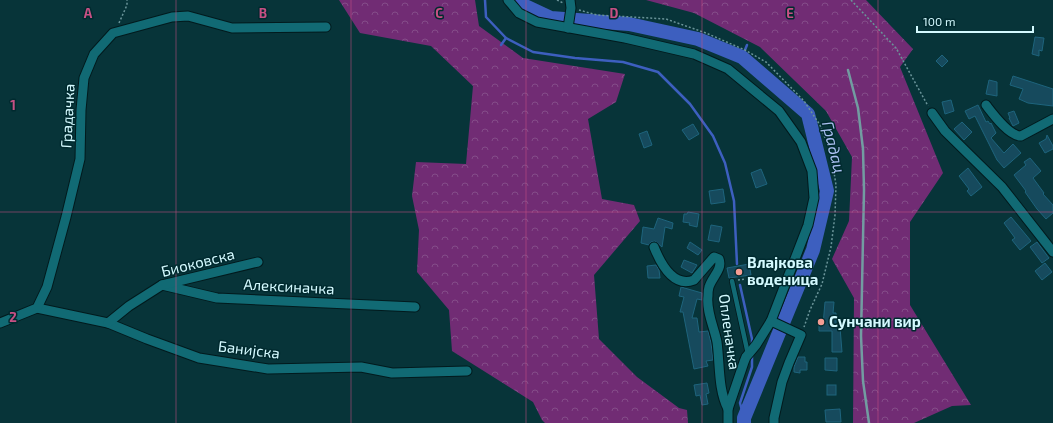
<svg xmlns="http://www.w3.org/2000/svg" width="1053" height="423" viewBox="0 0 1053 423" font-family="'Exo 2',sans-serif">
	<defs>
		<pattern id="forest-crowns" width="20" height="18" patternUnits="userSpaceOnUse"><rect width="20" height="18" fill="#712c74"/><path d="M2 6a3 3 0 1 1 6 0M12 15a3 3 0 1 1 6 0" fill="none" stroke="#844c89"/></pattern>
	</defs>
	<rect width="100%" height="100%" fill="#073439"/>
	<g fill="url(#forest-crowns)">
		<polygon points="339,0 475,0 479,26 523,58 625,74 616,102 588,119 602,199 634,205 640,221 594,275 599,339 637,377 679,408 687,410 688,423 545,423 542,420 533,402 452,351 449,310 417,272 419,230 412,196 416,162 466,164 473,86 431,46 360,33"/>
		<polygon points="646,0 866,0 913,49 900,67 943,173 910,222 910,305 971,405 952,406 914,423 853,423 854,298 832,259 849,221 852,157 826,111 760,47 694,13"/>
	</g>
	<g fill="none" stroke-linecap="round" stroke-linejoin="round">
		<g stroke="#3d5fbf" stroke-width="2.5">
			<polyline points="485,0 486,17 506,38 533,52 575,58 623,62 658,72 690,104 713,136 725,163 734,201 737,264"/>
			<polyline points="501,45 506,38"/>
			<polyline points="742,57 747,45"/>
			<polyline points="740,285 752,339 752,345"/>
			<polyline points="744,418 740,403 752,367 752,354"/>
		</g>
		<polyline stroke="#3d5fbf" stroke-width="14" points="518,0 523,5 551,18 629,24 698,39 742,57 808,114 827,191 813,250 744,418 744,423"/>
	</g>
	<g fill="#164a5d" stroke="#1e647d">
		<polygon points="1035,37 1044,38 1042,51 1039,50 1039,56 1032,54"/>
		<polygon points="942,55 948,61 942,67 936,61"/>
		<polygon points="1013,76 1053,89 1053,106 1028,103 1019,99 1023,89 1010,85"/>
		<polygon points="989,80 997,82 997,96 986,94"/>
		<polygon points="951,100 954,111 945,114 942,102"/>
		<polygon points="978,105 986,122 988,121 990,124 991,123 996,133 991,138 1004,153 1013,144 1021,153 1004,168 997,160 975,116 969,119 965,111"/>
		<polygon points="1014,111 1019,123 1013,126 1009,118 1010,118 1008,113"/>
		<polygon points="962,122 972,132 964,140 954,129"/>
		<polygon points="693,124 699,134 689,140 682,130"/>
		<polygon points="647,131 652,145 644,148 639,134"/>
		<polygon points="1047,135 1053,146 1053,149 1045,153 1039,143 1046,139"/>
		<polygon points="1030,158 1041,171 1033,178 1044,193 1043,194 1053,205 1053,213 1046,219 1037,209 1025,192 1026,191 1014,175 1026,165 1024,162"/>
		<polygon points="968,168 982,187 971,196 967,191 969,189 959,176"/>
		<polygon points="761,169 767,184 756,188 751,173"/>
		<polygon points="723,189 725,202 711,204 709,191"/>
		<polygon points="688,212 699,214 697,227 689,225 690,223 683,222 684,214 687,214"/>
		<polygon points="1011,217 1031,241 1020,250 1012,240 1015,238 1004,223"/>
		<polygon points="658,218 673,223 672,229 665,227 662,247 655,241 651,242 649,245 641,243 643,227 654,229"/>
		<polygon points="711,225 722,227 719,242 708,240"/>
		<polygon points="690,242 702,250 698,255 687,248"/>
		<polygon points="1037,242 1049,258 1042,263 1030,247"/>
		<polygon points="684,260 697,265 692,273 681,267"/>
		<polygon points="1045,263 1052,272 1042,280 1035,271"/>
		<polygon points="749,264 751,275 729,278 727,268"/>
		<polygon points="656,265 659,270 660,278 648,278 647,266"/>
		<polygon points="681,287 702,293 702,300 697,299 692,318 697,318 699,332 708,331 711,343 713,360 706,361 708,366 694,369 683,312 680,312 684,297 679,296"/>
		<polygon points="825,302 834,302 833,313 836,313 836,327 840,327 842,352 832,352 832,331 819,331 819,325 823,325"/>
		<polygon points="798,357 805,357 805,362 807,362 807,370 800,370 800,373 794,372 794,367"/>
		<polygon points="825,358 837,358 837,371 825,370"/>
		<polygon points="707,383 709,393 706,394 708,404 702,405 700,395 696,396 694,385"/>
		<rect x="827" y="385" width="9" height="10"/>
		<polygon points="840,409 841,422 826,422 825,410"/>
	</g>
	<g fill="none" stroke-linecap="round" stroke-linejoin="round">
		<defs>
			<polyline id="service" points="732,281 748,354"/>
			<g id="minor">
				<polyline points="508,0 519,13 537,22 625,38 694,54 728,69 779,111 801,142 812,171 814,198 808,225 771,321 756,345 746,357 744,362 728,409 728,423"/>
				<polyline points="568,28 571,8 570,0"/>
				<path d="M986,105C993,114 1009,136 1021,136L1053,119"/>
				<polyline points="932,113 945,131 1002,187 1053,252"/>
				<path d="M654,247C660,262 673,288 694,280L714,257L719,259C723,269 712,277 709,287C708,290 708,293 708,296C706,311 714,327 717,342C720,364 718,390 728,409"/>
				<polyline points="162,285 217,298 415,307"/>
				<polyline points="37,308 108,323 147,339 199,358 268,369 361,367 392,373 467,371"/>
				<polyline points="771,321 801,335 789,363 782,382 774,418 774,423"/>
				<polyline points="0,323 37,308 47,287 66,217 80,159 81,110 84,78 94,54 113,33 172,17 188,16 232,28 326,27"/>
				<polyline points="108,323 129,306 162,285 258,262"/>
			</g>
		</defs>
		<use href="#service" stroke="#021a1d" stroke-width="6"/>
		<use href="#minor" stroke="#021a1d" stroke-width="11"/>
		<g stroke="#6a9499" stroke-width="1.5" stroke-dasharray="2 2" stroke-linecap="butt">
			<polyline points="557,0 563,3"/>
			<polyline points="851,0 896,48 928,106"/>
			<polyline points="579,10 597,15 666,19 706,33 745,50 766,62 804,101 820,125 831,153 836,185 835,215 831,247 822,284 810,310 804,327"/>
			<polyline points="119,23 127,5 127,0"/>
			<polyline points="738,280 746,279"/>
		</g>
		<use href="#service" stroke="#116a74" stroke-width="4.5"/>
		<use href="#minor" stroke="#116a74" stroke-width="9"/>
		<polyline stroke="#729ca1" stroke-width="2.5" points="848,70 858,108 863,149 864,190 861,336 863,381 869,423"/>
	</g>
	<path fill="none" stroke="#c65084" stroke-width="1" stroke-opacity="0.55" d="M176,0V423M351,0V423M526,0V423M702,0V423M878,0V423M0,212H1053"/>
	<g fill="#f59c93" stroke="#002a2f" stroke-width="1.5">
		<circle cx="739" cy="272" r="4"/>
		<circle cx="821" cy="322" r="4"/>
	</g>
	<g text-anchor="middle" stroke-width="3" stroke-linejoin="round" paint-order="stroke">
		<g font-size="15" fill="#d4faff" stroke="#002a2f">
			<text transform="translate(68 116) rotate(-87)" y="5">Градачка</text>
			<text transform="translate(198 263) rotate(-14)" y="5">Биоковска</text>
			<text transform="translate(289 287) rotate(3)" y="5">Алексиначка</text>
			<text transform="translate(729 332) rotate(82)" y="5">Опленачка</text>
			<text transform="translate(249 350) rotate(7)" y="5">Банијска</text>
		</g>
		<g font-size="15" font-weight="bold" fill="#d4faff" stroke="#002a2f" text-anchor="start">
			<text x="747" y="268">Влајкова<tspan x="747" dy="17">воденица</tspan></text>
			<text x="829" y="327">Сунчани вир</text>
		</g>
		<g font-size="16" font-style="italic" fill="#aac0f1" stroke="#002a2f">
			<text transform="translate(834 147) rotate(76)" y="6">Градац</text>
		</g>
	</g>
	<g font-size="13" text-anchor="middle" font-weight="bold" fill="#c65084" stroke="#002a2f" stroke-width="3" stroke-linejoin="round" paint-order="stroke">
		<text x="88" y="18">A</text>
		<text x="263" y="18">B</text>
		<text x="439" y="18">C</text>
		<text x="614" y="18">D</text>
		<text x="790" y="18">E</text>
		<text x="13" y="110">1</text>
		<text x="13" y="322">2</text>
	</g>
	<path d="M917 26v6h116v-6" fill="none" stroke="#d4faff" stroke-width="2"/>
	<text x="923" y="26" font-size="12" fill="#d4faff" stroke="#002a2f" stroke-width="3" paint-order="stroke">100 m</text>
</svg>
